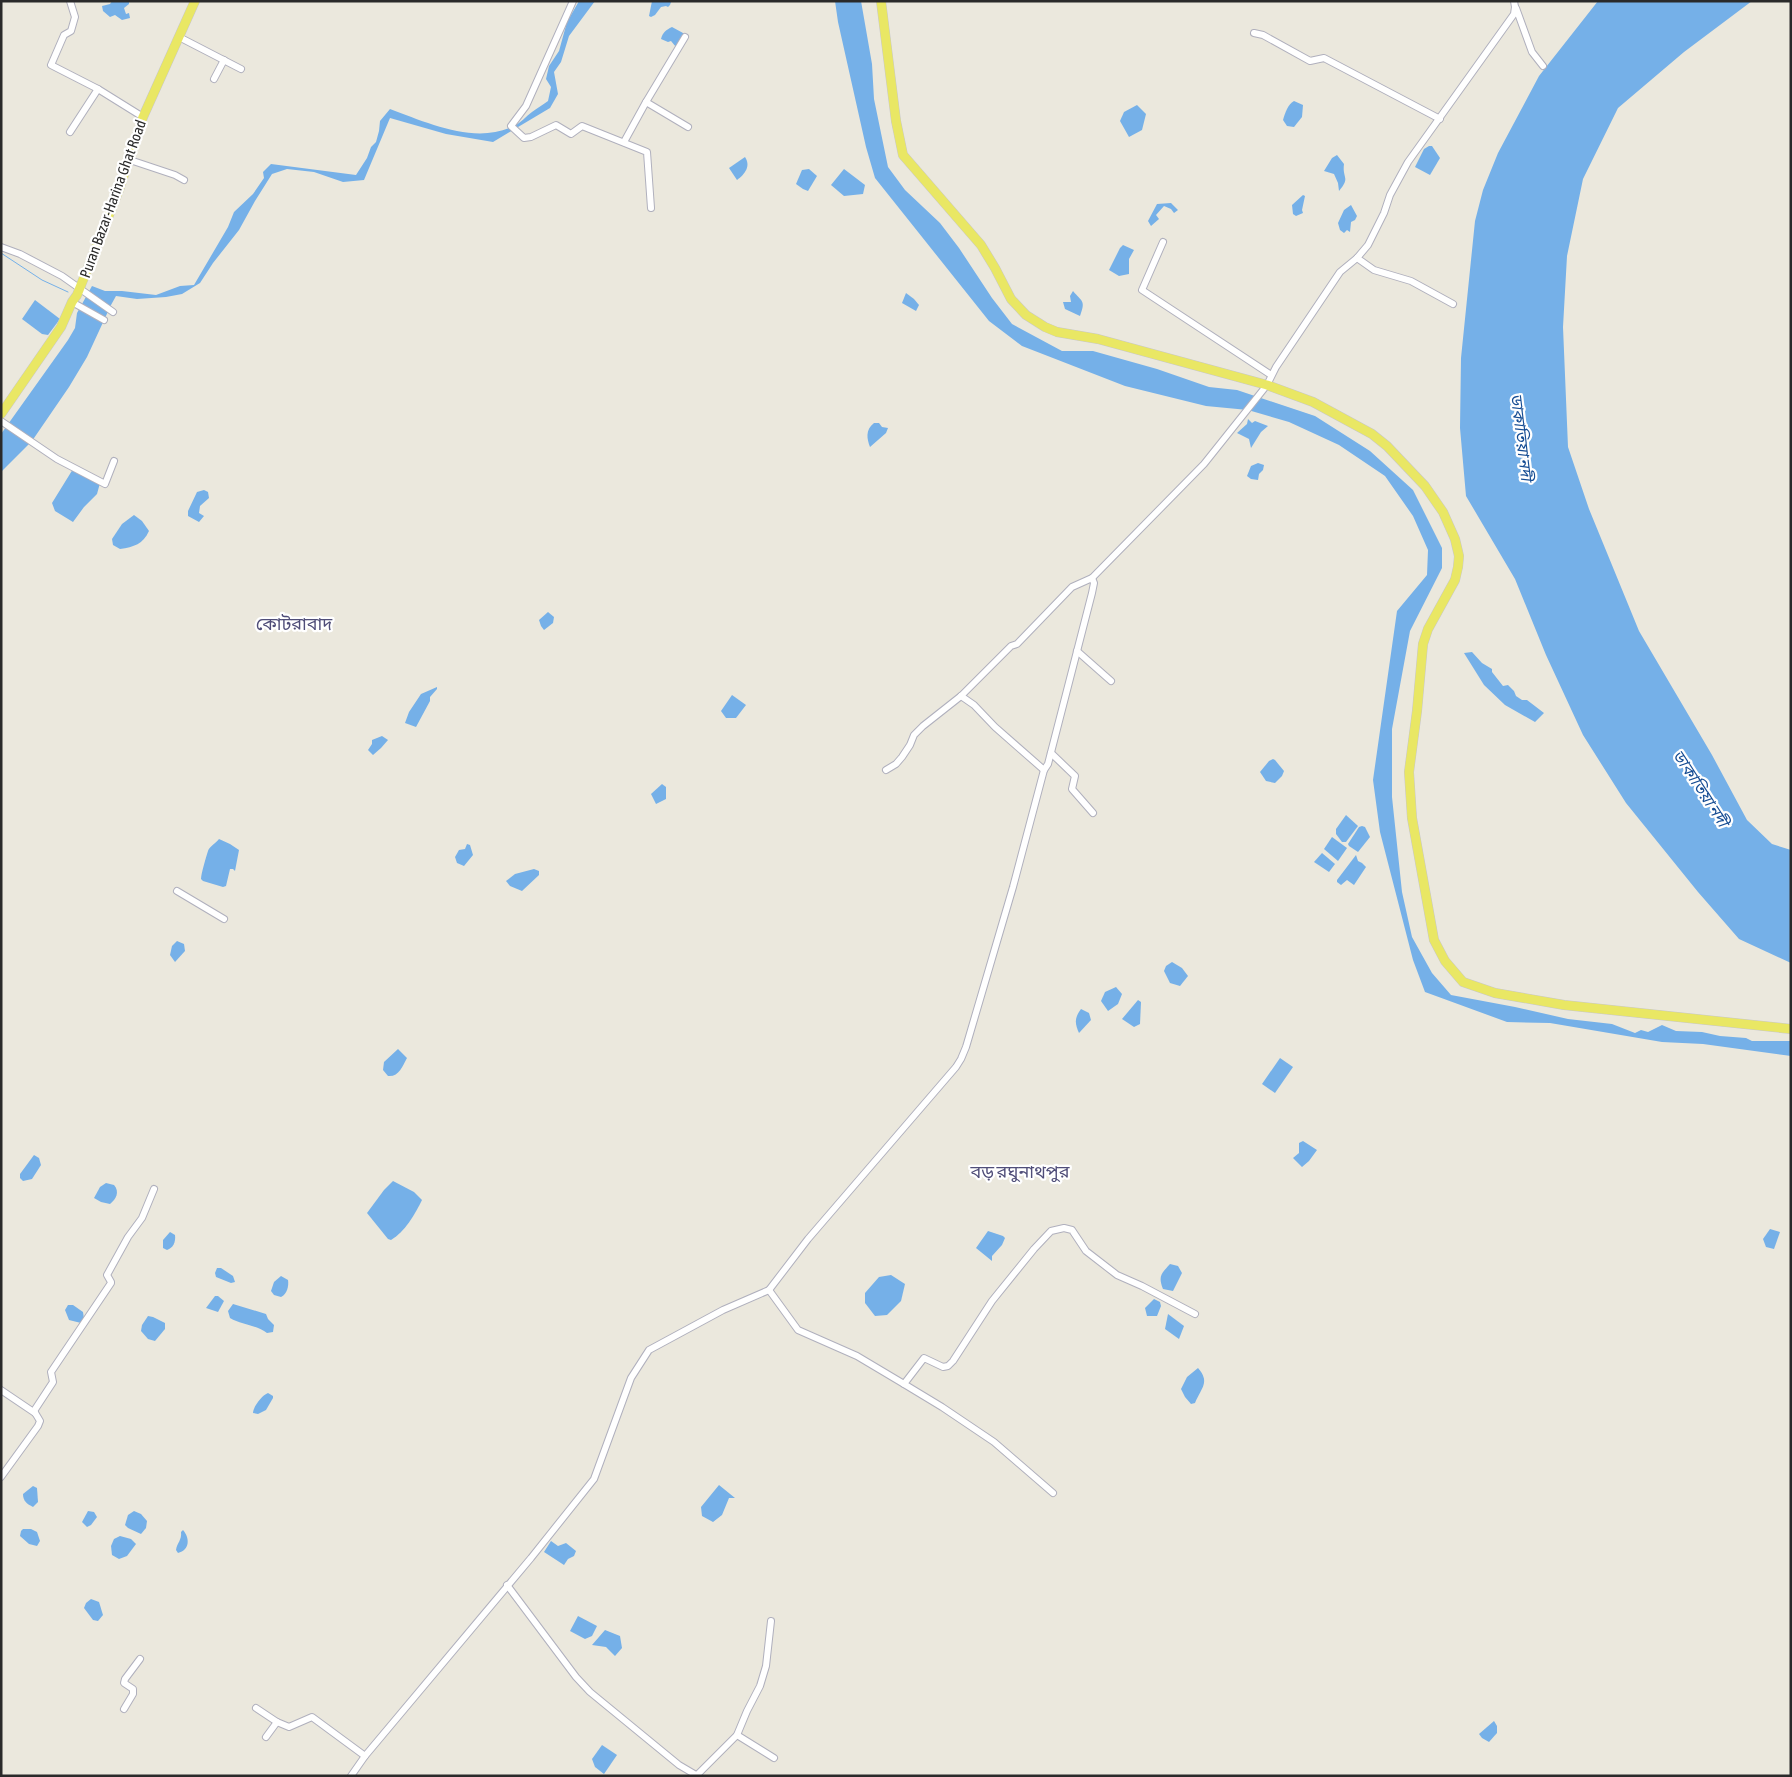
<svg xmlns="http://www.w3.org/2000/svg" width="1792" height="1777" viewBox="0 0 1792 1777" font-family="'Asap Condensed','Noto Sans Bengali',sans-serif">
	<rect width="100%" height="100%" fill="#ebe8dd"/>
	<g fill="#75b0e8">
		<polygon points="112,1 129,1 129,4 124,8 126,14 129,13 130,18 122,20 115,15 110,17 103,11 102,6 110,4"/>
		<path d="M579,1H595L569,36L561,62L554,72L558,94L550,108L493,142L446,134L390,118L364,180L343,182L314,172L287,169L272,174L255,201L239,230L213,263L200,283L182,294L166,297L137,299L116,296L111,305L87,357L69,387L32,441L1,472V434L68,340L75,328L77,313L92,286L105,291H122L156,295L180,286L194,285L228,227L234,212L253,194L264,178L263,172L271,164L356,175L367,158L371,147L376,142L379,131L380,121L390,109C428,123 475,145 514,126C521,123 526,116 532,112C537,108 543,105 548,101L551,87L546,79L549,66L559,51L567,22Z"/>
		<polygon points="652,1 670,1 671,2 670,5 668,7 666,6 661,7 655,15 651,17 649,16"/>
		<polygon points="835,1 861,1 872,64 874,99 888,167 905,190 940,223 959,248 992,298 1012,324 1062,351 1093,351 1157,369 1209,387 1237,390 1315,416 1370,451 1413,490 1442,548 1442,568 1410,631 1392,729 1392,797 1402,892 1412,937 1432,973 1451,995 1515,1007 1568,1019 1612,1024 1635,1033 1641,1030 1648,1032 1662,1025 1676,1031 1702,1032 1720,1036 1746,1038 1752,1041 1791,1041 1791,1056 1703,1044 1662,1042 1550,1023 1507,1022 1425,992 1413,960 1380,832 1373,780 1397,611 1427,575 1428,550 1413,516 1385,476 1339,445 1289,422 1248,410 1206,406 1125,386 1022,346 989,321 875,178 866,147 838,22"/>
		<polygon points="1598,1 1752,1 1684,52 1618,108 1583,179 1567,256 1563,327 1568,447 1589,509 1639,631 1712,755 1747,820 1772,844 1791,850 1791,963 1739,939 1698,892 1626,803 1583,735 1546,655 1515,579 1466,496 1460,428 1461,358 1475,221 1483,190 1498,153 1539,76"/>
		<path d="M672,27L683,33V38L676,47L671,41L668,42L661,39C663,32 666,30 672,27Z"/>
		<path d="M1294,101L1303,105L1302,117L1294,127L1287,126L1283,120C1285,113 1288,104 1294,101Z"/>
		<polygon points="1137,105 1146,114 1142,130 1129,137 1120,121 1124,112"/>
		<polygon points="1429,146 1432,146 1440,158 1430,175 1415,167 1424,149"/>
		<path d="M1337,155L1344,164C1342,179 1351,177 1339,191L1338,183L1334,174L1324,171L1332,158Z"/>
		<path d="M745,157C751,166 745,174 737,180L729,168Z"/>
		<polygon points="809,169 817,176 808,191 803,189 796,184 802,170"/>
		<polygon points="844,169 865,185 863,194 844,196 831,185"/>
		<polygon points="1303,195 1305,196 1302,210 1303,213 1296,216 1293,214 1292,205"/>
		<polygon points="1171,203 1178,210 1174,213 1171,209 1164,206 1156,215 1159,219 1151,226 1148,221 1157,204"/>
		<polygon points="1351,205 1357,216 1355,220 1351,222 1350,232 1347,230 1344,233 1340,230 1338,223 1344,210"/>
		<polygon points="1123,245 1134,250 1129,259 1129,274 1119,276 1109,270 1120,248"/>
		<path d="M1073,291C1082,302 1086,300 1080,316L1065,309L1063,302H1071L1070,296Z"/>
		<polygon points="906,293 914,299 919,305 916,311 902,303"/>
		<polygon points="35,300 60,319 48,335 42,334 22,319"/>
		<polygon points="1248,419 1252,423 1255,421 1268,426 1261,432 1251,448 1249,439 1237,433 1247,424"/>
		<path d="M874,423H879L882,427L888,428L886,433L870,447C867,439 865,430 874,423Z"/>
		<polygon points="1258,463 1264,465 1263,470 1259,474 1258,480 1251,479 1247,476 1251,466"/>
		<polygon points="73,469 100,483 97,494 84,507 73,522 55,511 52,503"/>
		<polygon points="204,490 208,492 209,498 200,506 199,513 204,516 199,522 188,516 188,511 197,492"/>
		<path d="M134,515L142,521L149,531C143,544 134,547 120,549L113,545L112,539L122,524Z"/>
		<polygon points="548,612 554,617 553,623 544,630 541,626 539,620"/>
		<polygon points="1472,652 1482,663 1492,669 1492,672 1503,686 1508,685 1514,691 1516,696 1522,700 1527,700 1544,713 1535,722 1505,705 1484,685 1464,653"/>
		<polygon points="437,687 437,689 430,697 430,701 416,727 405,723 409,712 421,694"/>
		<polygon points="732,695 746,705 736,718 726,718 721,711"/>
		<polygon points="382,736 388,740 381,748 373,755 368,750 372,744 372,740"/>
		<polygon points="1273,759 1275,760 1284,771 1282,776 1275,783 1266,781 1260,772 1269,761"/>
		<polygon points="662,784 666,787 666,799 656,804 651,794"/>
		<polygon points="1346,815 1358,826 1346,842 1342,842 1336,834 1336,829"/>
		<polygon points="1362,826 1365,827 1370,837 1358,852 1349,846 1348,844 1359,827"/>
		<polygon points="1332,837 1347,848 1338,861 1324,849"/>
		<path d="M219,839L230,844L239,850L235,871L233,869H230L226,886L223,887L203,881L201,879C201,874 206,857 208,851C209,847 216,843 219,839Z"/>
		<polygon points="467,844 470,845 473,855 464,866 457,863 455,857 459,850 465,849"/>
		<polygon points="1322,853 1335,864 1329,872 1314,862"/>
		<polygon points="1356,855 1358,861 1362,863 1366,867 1354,885 1347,880 1341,885 1337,882 1337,880"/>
		<polygon points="534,869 539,871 539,875 522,891 510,886 506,881 515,874"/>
		<polygon points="177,941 184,944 185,951 175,962 170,955 172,946"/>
		<polygon points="1172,962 1182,968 1188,976 1180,986 1170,983 1164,971 1166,966"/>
		<polygon points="1116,987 1122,994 1118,1004 1108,1011 1101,1001 1105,992"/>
		<polygon points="1138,1000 1141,1002 1140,1024 1134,1027 1122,1019"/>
		<path d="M1081,1009L1089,1013L1091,1020L1079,1033C1075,1024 1074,1018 1081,1009Z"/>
		<path d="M398,1049L407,1058C402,1067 399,1077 388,1076L383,1070L384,1062Z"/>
		<polygon points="1280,1058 1293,1067 1275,1093 1262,1084"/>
		<polygon points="1303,1141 1317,1150 1309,1161 1302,1167 1293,1158 1299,1153 1299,1143"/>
		<polygon points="34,1155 39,1158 41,1165 32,1179 23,1181 20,1178 20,1174"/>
		<path d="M393,1181L414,1192L422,1200C415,1214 405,1232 391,1240L388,1239L367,1213L384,1190Z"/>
		<path d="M106,1183L114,1185C120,1192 116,1199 110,1204L101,1202L94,1198L100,1187Z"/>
		<polygon points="1770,1229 1780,1232 1774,1249 1766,1247 1763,1239"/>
		<polygon points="988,1231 1003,1236 1005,1238 1002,1245 992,1256 992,1261 976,1248"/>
		<path d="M170,1232L175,1235C176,1242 173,1248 167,1250L163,1248V1240Z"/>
		<path d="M1170,1264L1178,1266L1182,1273L1173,1291L1163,1289C1158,1276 1161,1274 1170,1264Z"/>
		<polygon points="217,1268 221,1268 233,1276 235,1282 231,1283 216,1277 215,1273"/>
		<polygon points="891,1275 905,1284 901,1301 887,1315 875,1316 865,1303 865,1293 879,1277"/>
		<path d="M281,1276L288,1280C289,1286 287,1294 281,1297L274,1295L271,1291L274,1282Z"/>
		<polygon points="215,1296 218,1296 224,1301 218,1312 206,1308"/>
		<polygon points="1154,1299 1160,1302 1161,1306 1157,1316 1147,1316 1145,1308"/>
		<path d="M233,1304L266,1314L268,1319L274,1325L273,1332L267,1333C257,1325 242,1325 230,1318L228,1311Z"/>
		<polygon points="68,1305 73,1305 83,1312 84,1319 81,1323 69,1320 65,1310"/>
		<polygon points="1168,1314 1184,1326 1179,1339 1165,1329"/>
		<polygon points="148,1316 153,1317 165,1323 165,1329 155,1341 148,1339 141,1331 142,1325"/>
		<path d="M1198,1368C1210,1382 1202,1387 1195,1403L1191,1404L1185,1397L1181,1389L1187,1377Z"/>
		<path d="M268,1393L273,1396V1398L266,1410L258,1414L253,1413C253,1407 262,1395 268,1393Z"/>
		<polygon points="719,1485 735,1498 729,1498 722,1515 713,1522 702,1516 701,1507"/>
		<path d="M33,1486L37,1488L38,1502L33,1507C27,1504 23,1501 23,1494Z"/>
		<polygon points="88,1511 94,1512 97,1517 91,1525 87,1527 82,1522"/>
		<polygon points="134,1511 141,1514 147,1521 146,1528 141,1534 128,1528 125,1525 128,1515"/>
		<polygon points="23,1529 31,1529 37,1532 40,1541 37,1546 29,1544 20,1536 21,1531"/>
		<path d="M183,1530C190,1538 190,1550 178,1553L176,1550C177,1543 182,1540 181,1532Z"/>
		<polygon points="120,1536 131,1539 136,1544 127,1556 119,1559 112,1555 111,1546 114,1539"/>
		<polygon points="551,1541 558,1546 566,1543 576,1551 574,1556 568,1559 564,1565 544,1552"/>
		<polygon points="91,1599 99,1602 103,1615 98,1621 93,1620 84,1608 86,1603"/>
		<polygon points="578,1616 597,1626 592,1636 585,1639 570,1631"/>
		<polygon points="605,1630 620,1636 622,1648 615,1656 606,1647 592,1645"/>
		<polygon points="1494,1721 1497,1726 1497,1733 1489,1742 1482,1738 1479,1734"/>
		<polygon points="602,1745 617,1755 604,1774 595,1767 592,1759"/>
	</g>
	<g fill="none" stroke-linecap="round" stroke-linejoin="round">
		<polyline stroke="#75b0e8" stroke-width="1" points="1,253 42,280 68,292"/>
		<defs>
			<g id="minor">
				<polyline points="70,1 75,17 71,31 64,35 51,65 98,89 143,117"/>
				<polyline points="573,1 526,106 511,126 524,138 531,137 556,125 571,134 582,126 647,152 651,208"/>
				<polyline points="1516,8 1532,52 1543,66"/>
				<polyline points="1254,33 1263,35 1310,61 1324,58 1440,119"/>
				<polyline points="179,37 241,69"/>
				<polyline points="214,79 224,60"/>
				<polyline points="646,102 688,127"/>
				<polyline points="70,132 98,89"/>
				<polyline points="624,142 646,102 685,37"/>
				<polyline points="130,160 175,175 184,180"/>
				<polyline points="1163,242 1142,290 1271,375"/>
				<polyline points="1,247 20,254 62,276 113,312"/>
				<polyline points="1357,258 1374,270 1411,281 1453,304"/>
				<polyline points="72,302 104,320"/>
				<polyline points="1,421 57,459 105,484 114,461"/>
				<polyline points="1077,651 1111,681"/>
				<polyline points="961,696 974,705 995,727 1044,770"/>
				<polyline points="1051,753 1075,776 1072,789 1093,813"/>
				<polyline points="886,770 896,764 902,757 910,745 914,735 923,726 961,696 1011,646 1017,644 1072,587 1092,578 1204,464 1267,385 1276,367 1340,272 1357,258 1368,245 1384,213 1390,195 1408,162 1514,14 1515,7 1514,1"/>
				<polyline points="177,891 224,919"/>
				<polyline points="769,1290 798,1330 857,1356 904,1384"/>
				<polyline points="1,1390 35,1413"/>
				<polyline points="1,1477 38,1426 40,1421 34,1411 53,1382 51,1372 111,1283 111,1282 107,1275 128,1237 142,1218 154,1189"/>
				<polyline points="1053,1493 994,1442 942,1407 904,1384 924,1358 943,1367 948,1366 953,1361 992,1301 1034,1249 1051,1231 1064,1228 1072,1230 1086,1251 1117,1275 1142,1286 1195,1314"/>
				<polyline points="507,1585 576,1677 590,1692 679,1765 696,1775"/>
				<polyline points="256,1708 277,1722 289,1727 312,1717 365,1756"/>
				<polyline points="124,1709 133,1694 133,1689 124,1683 125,1679 140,1659"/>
				<polyline points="737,1735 774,1758"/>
				<polyline points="266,1737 277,1722"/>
				<polyline points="351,1776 365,1756 531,1558 594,1479 631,1378 649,1350 723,1310 769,1290 808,1239 956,1067 961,1059 966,1047 1013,887 1044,770 1048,764 1092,593 1094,583 1092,578"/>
				<polyline points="696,1776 737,1735 747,1711 760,1686 766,1666 771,1621"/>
			</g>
			<g id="major">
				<polyline points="881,1 896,121 903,155 981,245 995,268 1011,299 1026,315 1045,327 1057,332 1098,339 1267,385 1313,402 1372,434 1387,446 1425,486 1443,512 1455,539 1459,556 1458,567 1455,580 1428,629 1423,644 1417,711 1409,772 1412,818 1434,940 1445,961 1463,982 1495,993 1564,1005 1791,1029"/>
				<polyline points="1,414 61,327 72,302 77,295 119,190 143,117 195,1"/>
			</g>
		</defs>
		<use href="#minor" stroke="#b0b0bd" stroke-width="8"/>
		<use href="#major" stroke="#c8c8c8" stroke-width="10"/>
		<use href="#minor" stroke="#fff" stroke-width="6"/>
		<use href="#major" stroke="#e9e764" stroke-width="9"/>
	</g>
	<g text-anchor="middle" stroke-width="4.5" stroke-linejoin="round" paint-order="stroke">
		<g font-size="15" fill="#2a2a2a" stroke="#fff">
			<text transform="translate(113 199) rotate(-70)" y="5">Puran Bazar-Harina Ghat Road</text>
		</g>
		<g font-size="16" font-style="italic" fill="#154c93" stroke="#fff">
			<text transform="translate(1522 437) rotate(83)" y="6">ডাকাতিয়া নদী</text>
			<text transform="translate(1701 788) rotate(57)" y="6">ডাকাতিয়া নদী</text>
		</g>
		<g font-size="18" fill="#4f4d78" stroke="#fff">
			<text x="294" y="630">কোটরাবাদ</text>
			<text x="1020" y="1178">বড় রঘুনাথপুর</text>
		</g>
	</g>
	<rect width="1792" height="1777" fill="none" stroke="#2a2a2a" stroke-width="5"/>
</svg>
